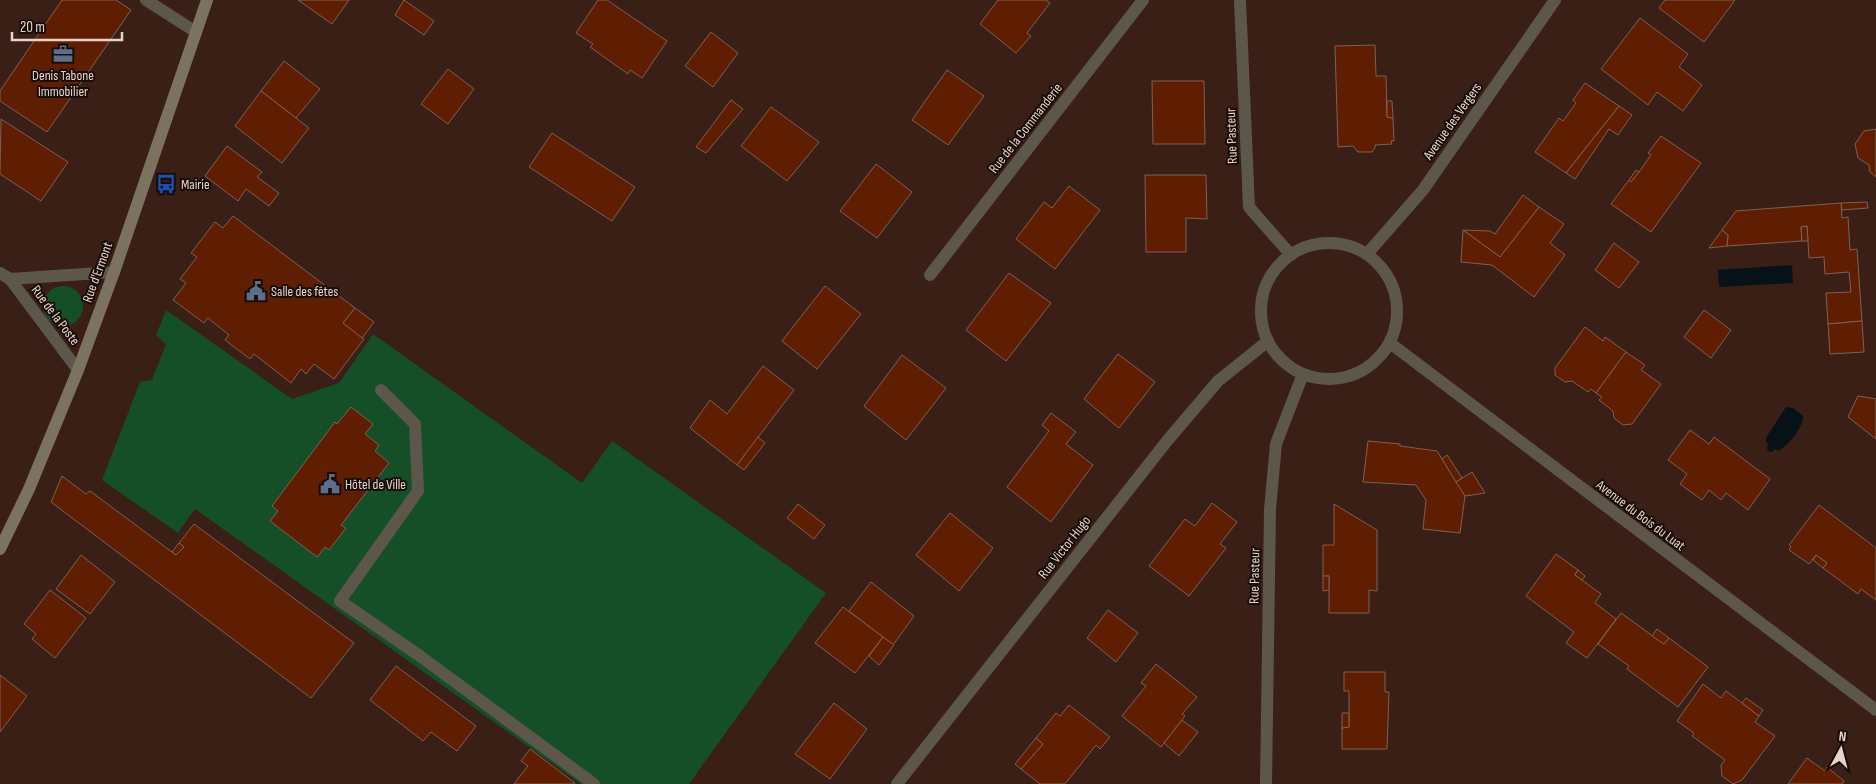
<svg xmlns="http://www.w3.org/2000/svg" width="1876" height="784" viewBox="0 0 1876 784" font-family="'Sofia Sans Condensed',sans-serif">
	<rect width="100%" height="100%" fill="#391f15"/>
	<g fill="#154f27">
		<circle cx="63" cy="306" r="20"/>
		<polygon points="166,310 292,399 339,383 373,334 582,483 612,441 826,593 689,784 581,784 195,509 178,533 102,480 140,382 152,380 166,344 156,335"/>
	</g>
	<g fill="#061217">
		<polygon points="1792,265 1793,283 1719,287 1718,270"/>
		<path d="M1786,407L1793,408L1803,416C1803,428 1789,444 1779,451L1775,449L1772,452L1768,451L1767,448L1768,444L1766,442V438Z"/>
	</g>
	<g fill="#5f1e02" stroke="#7f6054">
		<polygon points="62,0 116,0 131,10 47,132 0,101 0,91"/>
		<polygon points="298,0 349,0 332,24"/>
		<polygon points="404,0 434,21 424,35 395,15"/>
		<polygon points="598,0 607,0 667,41 642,78 630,70 628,74 590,47 593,44 576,33"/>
		<polygon points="998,0 1046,0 1050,3 1027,33 1031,36 1016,53 980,24"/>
		<polygon points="1665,0 1735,0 1704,42 1659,8"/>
		<polygon points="1640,18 1688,54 1679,67 1702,85 1683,111 1657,92 1648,105 1601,69"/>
		<polygon points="711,32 738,53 713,87 685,66"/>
		<polygon points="1375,45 1376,76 1386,76 1387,117 1393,118 1394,141 1391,141 1392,144 1375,145 1375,148 1372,152 1358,152 1353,146 1338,147 1335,46"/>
		<polygon points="284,61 320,89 296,118 261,91"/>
		<polygon points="448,69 474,89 448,124 421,104"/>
		<polygon points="947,70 984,96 948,145 912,120"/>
		<polygon points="1152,81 1204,81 1205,144 1153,144"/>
		<polygon points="1585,83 1619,106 1566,173 1535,152 1559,118 1563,121 1576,103 1573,100"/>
		<polygon points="261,91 309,128 282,163 235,126"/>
		<polygon points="731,100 743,109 706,153 696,147"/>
		<polygon points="1387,101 1392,101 1393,118 1387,117"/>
		<polygon points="1619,106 1632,115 1618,135 1609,129 1575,179 1566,173"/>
		<polygon points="771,107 819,142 787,181 741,146"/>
		<polygon points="1,119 68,162 41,201 0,174"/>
		<polygon points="1876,129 1876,177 1870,172 1869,165 1858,158 1855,144 1864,131"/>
		<polygon points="552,133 635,187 612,221 529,167"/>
		<polygon points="1661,136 1701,163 1651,232 1611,204 1629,180 1631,182 1639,172 1651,155 1648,153"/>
		<polygon points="227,146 262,172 257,177 279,193 269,206 246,189 238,201 205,176"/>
		<polygon points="876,164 912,192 877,238 840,211"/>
		<polygon points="1636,170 1639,172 1631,182 1629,180"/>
		<polygon points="1145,175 1206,175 1207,219 1186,218 1186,252 1146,252"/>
		<polygon points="1069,186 1100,210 1055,269 1016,239 1044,202 1052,208"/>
		<polygon points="1523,195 1539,207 1500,257 1463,230 1490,231 1495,234"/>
		<polygon points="1867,202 1868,208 1842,210 1841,203"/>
		<polygon points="1841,203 1842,218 1848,217 1850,250 1857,249 1862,321 1828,324 1826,293 1851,292 1849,272 1825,274 1824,257 1809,258 1807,226 1801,227 1802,241 1727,246 1728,235 1722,230 1736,211"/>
		<polygon points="1539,207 1564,224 1550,243 1565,255 1534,297 1492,265 1461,262 1463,230 1500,257"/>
		<polygon points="233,216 355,308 343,323 364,339 334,379 314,364 306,374 301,369 291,383 254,354 250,359 225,340 229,335 208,318 204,323 173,300 186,283 180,279 197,257 191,253 215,222 223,228"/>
		<polygon points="1807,226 1808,241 1802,241 1801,227"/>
		<polygon points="1722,230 1728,235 1727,246 1709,248"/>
		<polygon points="1614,243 1639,262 1619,288 1595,270"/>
		<polygon points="1009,273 1051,303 1006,361 966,330"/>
		<polygon points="825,286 861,314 817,369 782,341"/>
		<polygon points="355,308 374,322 362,338 343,323"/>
		<polygon points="1704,310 1731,330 1711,358 1684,337"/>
		<polygon points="1862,321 1864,352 1830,354 1828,324"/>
		<polygon points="1585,327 1603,341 1605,337 1626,352 1596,393 1591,389 1588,392 1572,381 1565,382 1555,375 1555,368"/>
		<polygon points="1626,352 1645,365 1641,370 1661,384 1632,424 1623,425 1614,418 1613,411 1599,400 1602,397 1596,393"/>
		<polygon points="1118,354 1155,382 1119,428 1084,399"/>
		<polygon points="902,355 946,388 906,440 864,406"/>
		<polygon points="763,366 794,390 737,465 690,428 710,400 727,414"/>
		<polygon points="1858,396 1876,399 1876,439 1848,417"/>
		<polygon points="351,407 373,424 365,434 379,445 375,451 389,463 341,525 346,528 329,550 325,547 317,557 270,521 278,511 272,506 335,422 337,424"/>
		<polygon points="1051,413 1076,432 1066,444 1093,465 1051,522 1007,487 1049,431 1042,425"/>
		<polygon points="1690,430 1709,444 1714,437 1770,479 1748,510 1726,493 1721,500 1709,490 1702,500 1680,484 1687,474 1668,460"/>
		<polygon points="758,437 765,443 744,470 737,465"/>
		<polygon points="1368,441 1400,444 1400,446 1437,451 1465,496 1460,533 1423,529 1426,500 1416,485 1363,482"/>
		<polygon points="1447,455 1462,478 1456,482 1442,459"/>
		<polygon points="1472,472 1485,493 1465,496 1456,482"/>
		<polygon points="62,476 86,494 90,491 176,555 184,547 179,543 194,524 354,643 311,698 51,502"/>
		<polygon points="1212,503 1237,522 1220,544 1226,548 1189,596 1149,566 1185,519 1195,526"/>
		<polygon points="798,504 825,525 814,539 787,518"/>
		<polygon points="1334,504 1377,530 1377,591 1369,590 1369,613 1329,613 1329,576 1323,576 1323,545 1334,545"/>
		<polygon points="1819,505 1876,548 1876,600 1861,589 1858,594 1823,568 1827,563 1816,555 1809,564 1789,550 1791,547 1789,545"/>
		<polygon points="950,513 993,548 959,591 916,555"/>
		<polygon points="179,543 184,547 176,555 172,552"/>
		<polygon points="1556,554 1578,570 1575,575 1601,594 1595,603 1616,619 1587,658 1566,643 1574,632 1526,596"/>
		<polygon points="81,555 115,582 90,614 56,589"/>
		<polygon points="1816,555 1827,563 1823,568 1813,560"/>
		<polygon points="1578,570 1585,576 1582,580 1575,575"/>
		<polygon points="1323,576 1329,576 1329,590 1323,591"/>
		<polygon points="871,582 914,616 893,645 849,611"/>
		<polygon points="50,590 86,618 55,658 32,639 36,634 24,624"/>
		<polygon points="843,607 883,637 855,673 815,643"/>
		<polygon points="1108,610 1138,633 1116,662 1087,638"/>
		<polygon points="1621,613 1664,644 1669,638 1708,667 1678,707 1627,669 1629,666 1598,644"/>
		<polygon points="1657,629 1669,638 1664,644 1652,636"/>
		<polygon points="883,637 894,645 879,665 869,656"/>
		<polygon points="1156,664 1197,697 1182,714 1185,716 1161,747 1122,716 1146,686 1141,683"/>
		<polygon points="396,666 476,726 457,751 431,732 423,741 370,700"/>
		<polygon points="1344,672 1385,672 1385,692 1389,692 1387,749 1342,749 1342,728 1349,727 1349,691 1344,691"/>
		<polygon points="0,675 27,696 0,732"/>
		<polygon points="1703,684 1721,698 1726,691 1742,703 1759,716 1755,722 1775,736 1742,780 1733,784 1722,776 1721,765 1725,760 1692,736 1694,733 1677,721"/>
		<polygon points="1746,698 1763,710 1759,716 1742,703"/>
		<polygon points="834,703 867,729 830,779 795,754"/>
		<polygon points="1069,705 1110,737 1100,749 1096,745 1065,784 1040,784 1021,769 1043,744 1036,738 1056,713 1060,716"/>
		<polygon points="1342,713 1349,713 1349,727 1342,728"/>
		<polygon points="1182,720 1198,732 1179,756 1164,743"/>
		<polygon points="1036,738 1043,744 1021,769 1015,764"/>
		<polygon points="530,749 575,783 574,784 514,784 528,766 521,761"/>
		<polygon points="1807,758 1825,771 1827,767 1844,781 1842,784 1788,784"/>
	</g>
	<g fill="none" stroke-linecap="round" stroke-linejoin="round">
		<g stroke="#5d574b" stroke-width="12">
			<polyline points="146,0 196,32"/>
			<polyline points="381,390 415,424 418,491 340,601 420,656 594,784"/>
		</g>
		<g stroke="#5d574b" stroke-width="12">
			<polyline points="1240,0 1249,207 1291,255"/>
			<circle cx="1329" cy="311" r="68"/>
			<polyline points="1367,254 1423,190 1555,0"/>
			<polyline points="0,273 10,279 78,370"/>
			<polyline points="930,275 1143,0"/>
			<polyline points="10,279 114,272"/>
			<polyline points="1390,343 1876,710"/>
			<polyline points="897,784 1167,441 1218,381 1268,341"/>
			<polyline points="1266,784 1270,509 1276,444 1303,374"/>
		</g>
		<polyline stroke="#7b725f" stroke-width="12" points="0,549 29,489 78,370 114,272 207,0"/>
	</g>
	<defs>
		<symbol id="office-bare" viewBox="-9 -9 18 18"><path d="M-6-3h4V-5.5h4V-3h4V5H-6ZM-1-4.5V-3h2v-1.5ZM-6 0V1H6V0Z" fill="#5c6f8a" stroke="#180c08" stroke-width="2.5" paint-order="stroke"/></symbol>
		<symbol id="bus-bare" viewBox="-9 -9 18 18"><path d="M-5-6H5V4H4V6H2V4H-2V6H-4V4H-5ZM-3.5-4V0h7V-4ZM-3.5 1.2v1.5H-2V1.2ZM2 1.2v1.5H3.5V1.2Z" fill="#1a4fb4" stroke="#180c08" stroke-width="2.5" paint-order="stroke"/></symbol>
		<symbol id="civic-bare" viewBox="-9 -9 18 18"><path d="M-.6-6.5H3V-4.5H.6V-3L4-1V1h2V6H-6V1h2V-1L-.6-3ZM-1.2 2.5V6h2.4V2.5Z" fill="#5c6f8a" stroke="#180c08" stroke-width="2.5" paint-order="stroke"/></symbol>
	</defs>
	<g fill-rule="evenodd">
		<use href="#office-bare" x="49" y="40" width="28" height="28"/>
		<use href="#bus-bare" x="152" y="170" width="28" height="28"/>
		<use href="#civic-bare" x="242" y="277" width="28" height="28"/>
		<use href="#civic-bare" x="316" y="470" width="28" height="28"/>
	</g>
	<g text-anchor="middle" stroke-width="4" stroke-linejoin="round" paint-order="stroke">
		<g font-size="14" fill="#e5d3cc" stroke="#180c08" text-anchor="start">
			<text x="63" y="80" text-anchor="middle">Denis Tabone<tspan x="63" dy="16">Immobilier</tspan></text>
			<text x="181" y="189">Mairie</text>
			<text x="271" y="296">Salle des fêtes</text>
			<text x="345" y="489">Hôtel de Ville</text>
		</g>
		<g font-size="14" fill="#e5d3cc" stroke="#180c08">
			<text transform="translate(1452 121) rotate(-55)" y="5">Avenue des Vergers</text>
			<text transform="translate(1025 128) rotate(-52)" y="5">Rue de la Commanderie</text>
			<text transform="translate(1231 136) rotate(-92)" y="5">Rue Pasteur</text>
			<text transform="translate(97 272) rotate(-70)" y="5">Rue d'Ermont</text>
			<text transform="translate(56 315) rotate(53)" y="5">Rue de la Poste</text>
			<text transform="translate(1641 515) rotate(37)" y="5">Avenue du Bois du Luat</text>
			<text transform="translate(1064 547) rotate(-52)" y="5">Rue Victor Hugo</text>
			<text transform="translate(1254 576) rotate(-89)" y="5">Rue Pasteur</text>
		</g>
	</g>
	<g transform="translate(1841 749) rotate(7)" stroke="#180c08" stroke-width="4" paint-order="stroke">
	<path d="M0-4L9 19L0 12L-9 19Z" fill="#e5d3cc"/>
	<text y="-8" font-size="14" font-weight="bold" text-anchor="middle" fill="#e5d3cc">N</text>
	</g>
	<path d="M12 32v8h110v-8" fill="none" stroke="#e5d3cc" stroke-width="2.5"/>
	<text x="20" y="32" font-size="15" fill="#e5d3cc" stroke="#180c08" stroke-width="4" paint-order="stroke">20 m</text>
</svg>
